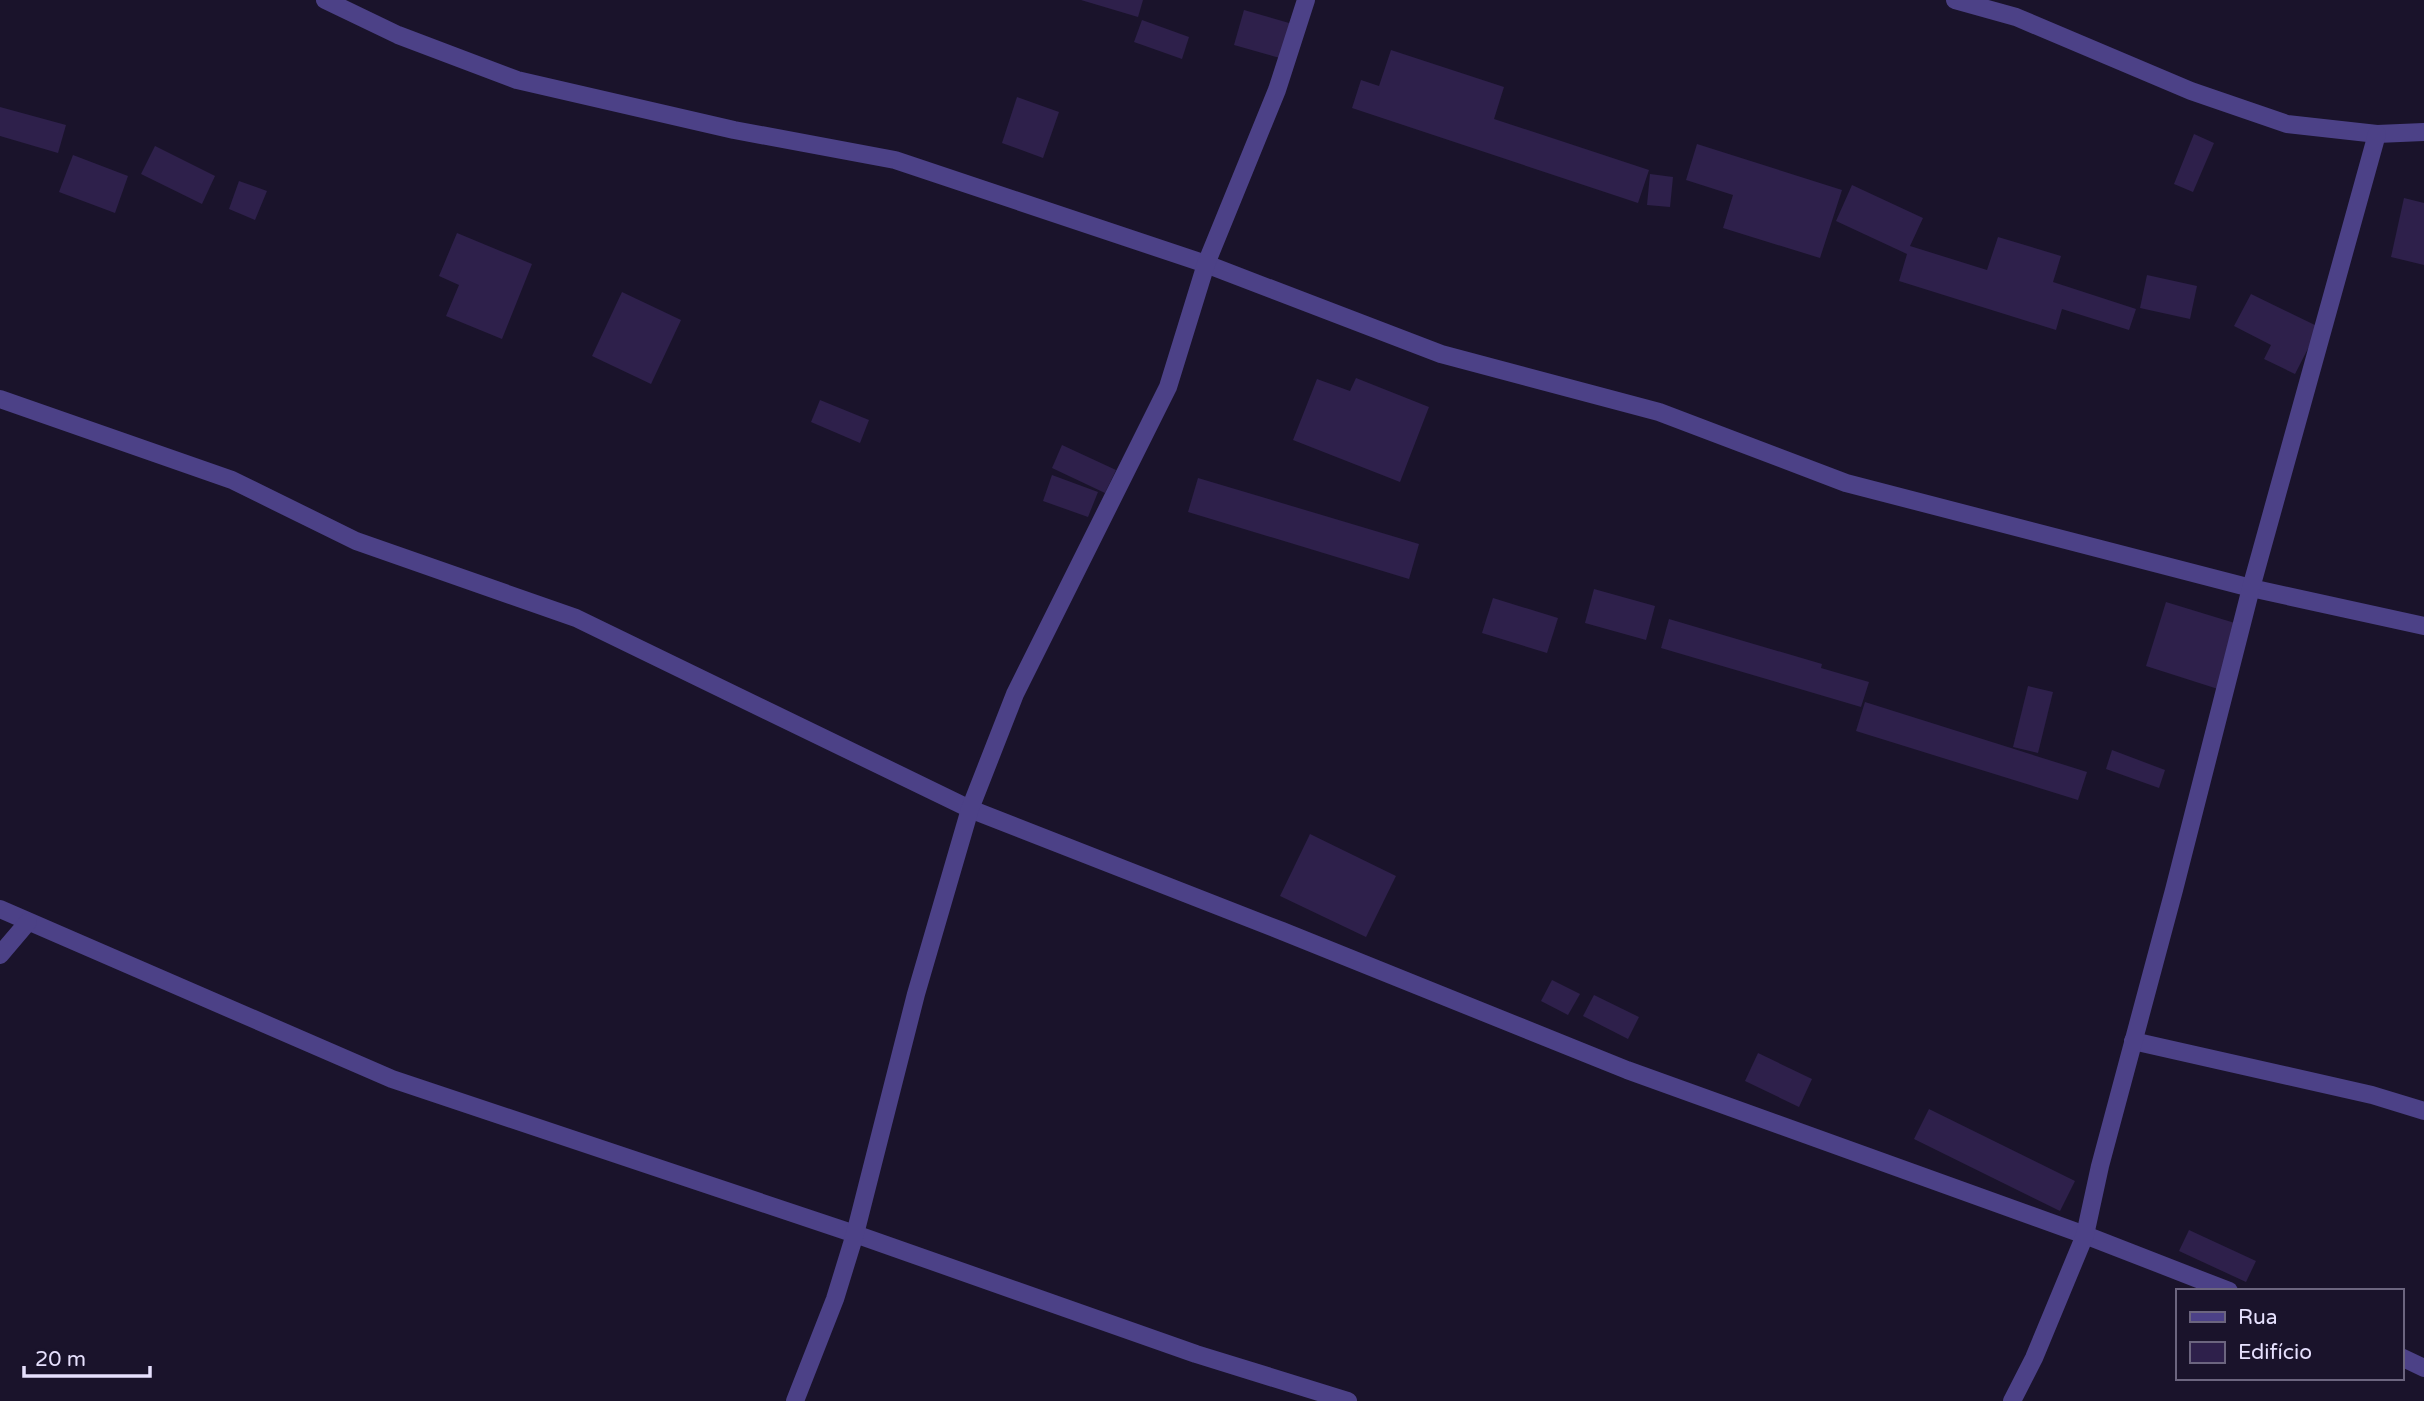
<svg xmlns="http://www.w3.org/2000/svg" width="2424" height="1401" viewBox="0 0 2424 1401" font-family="'Varela Round',sans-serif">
	<rect width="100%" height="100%" fill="#1a132b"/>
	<g fill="#2e204b">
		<polygon points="1081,0 1143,0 1138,17"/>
		<polygon points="1244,10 1296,25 1287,60 1234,45"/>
		<polygon points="1142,20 1189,37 1182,59 1134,42"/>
		<polygon points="1391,50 1504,87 1494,119 1649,170 1638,203 1352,108 1361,80 1379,86"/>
		<polygon points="1017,97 1059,112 1043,158 1002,143"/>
		<polygon points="0,107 66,125 58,153 0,136"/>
		<polygon points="2194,134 2214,143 2193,192 2174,184"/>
		<polygon points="1697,144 1842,190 1820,258 1723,228 1733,195 1686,180"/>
		<polygon points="155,146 215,176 202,204 141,174"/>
		<polygon points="73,155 128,176 115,213 59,192"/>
		<polygon points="1650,174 1673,177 1670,207 1647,205"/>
		<polygon points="239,181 267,191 255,220 229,209"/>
		<polygon points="1852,185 1923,218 1910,246 1987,270 1998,237 2061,256 2053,282 2136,309 2129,330 2062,309 2056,330 1899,281 1907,254 1836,221"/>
		<polygon points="2404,198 2424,203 2424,265 2391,257"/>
		<polygon points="457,233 532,264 502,339 446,316 459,285 439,276"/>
		<polygon points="2147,275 2197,286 2190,319 2140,308"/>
		<polygon points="622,292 681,320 651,384 592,356"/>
		<polygon points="2251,294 2319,327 2295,374 2264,359 2271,345 2234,326"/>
		<polygon points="1356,378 1429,407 1400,482 1293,440 1317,379 1350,391"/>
		<polygon points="820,400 869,420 860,443 811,422"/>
		<polygon points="1062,445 1116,470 1105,493 1052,468"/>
		<polygon points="1052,475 1098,492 1088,517 1043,501"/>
		<polygon points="1198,478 1419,544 1409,579 1188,512"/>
		<polygon points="1594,589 1655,606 1646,640 1585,623"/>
		<polygon points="1493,598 1558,618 1547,653 1482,633"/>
		<polygon points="2166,602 2238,624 2218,689 2146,666"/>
		<polygon points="1669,619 1822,664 1821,668 1869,682 1861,707 1661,648"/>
		<polygon points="2028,686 2053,692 2038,753 2013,747"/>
		<polygon points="1865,702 2087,772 2078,800 1856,731"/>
		<polygon points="2112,750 2165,770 2159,788 2106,769"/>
		<polygon points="1310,834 1396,876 1366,937 1280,896"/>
		<polygon points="1552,980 1580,994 1568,1015 1541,1001"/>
		<polygon points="1594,995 1639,1017 1628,1039 1583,1016"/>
		<polygon points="1758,1053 1812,1079 1799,1107 1745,1081"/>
		<polygon points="1929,1109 2075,1181 2060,1211 1914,1139"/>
		<polygon points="2189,1230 2256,1261 2246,1282 2179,1251"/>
	</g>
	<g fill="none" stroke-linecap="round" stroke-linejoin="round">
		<g stroke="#4c4187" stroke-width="18">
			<polyline points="325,0 398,35 517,80 734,130 895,160 1206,264 1441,354 1659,412 1846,483 2251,588 2424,626"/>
			<polyline points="1955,0 2016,17 2191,91 2287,124 2377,134 2424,132"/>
			<polyline points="0,399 232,480 356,541 576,618 970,809 1282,931 1627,1070 2085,1235 2229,1291"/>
			<polyline points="0,909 392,1079 855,1234 1196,1354 1348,1401"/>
			<polyline points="0,955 28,922"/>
			<polyline points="2133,1041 2372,1095 2424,1111"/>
			<polyline points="2401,1357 2424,1368"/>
			<polyline points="795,1401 835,1299 855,1234 916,994 970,809 1015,694 1168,387 1206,264 1277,90 1306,0"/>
			<polyline points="2012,1401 2034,1358 2085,1235 2100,1166 2174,890 2251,588 2377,134"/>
		</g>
	</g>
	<rect x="2176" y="1289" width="228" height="91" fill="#1a132b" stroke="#6c657f" stroke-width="2"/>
	<rect x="2190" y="1312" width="35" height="10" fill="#4c4187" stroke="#6c657f" stroke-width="2"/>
	<text x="2238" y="1324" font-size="21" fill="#e6e0fd">Rua</text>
	<rect x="2190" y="1342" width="35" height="21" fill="#2e204b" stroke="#6c657f" stroke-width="2"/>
	<text x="2238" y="1359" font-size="21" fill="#e6e0fd">Edifício</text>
	<path d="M24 1366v10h126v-10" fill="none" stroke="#e6e0fd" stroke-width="3.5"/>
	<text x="35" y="1366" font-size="21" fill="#e6e0fd" stroke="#1a132b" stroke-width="5" paint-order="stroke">20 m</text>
</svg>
